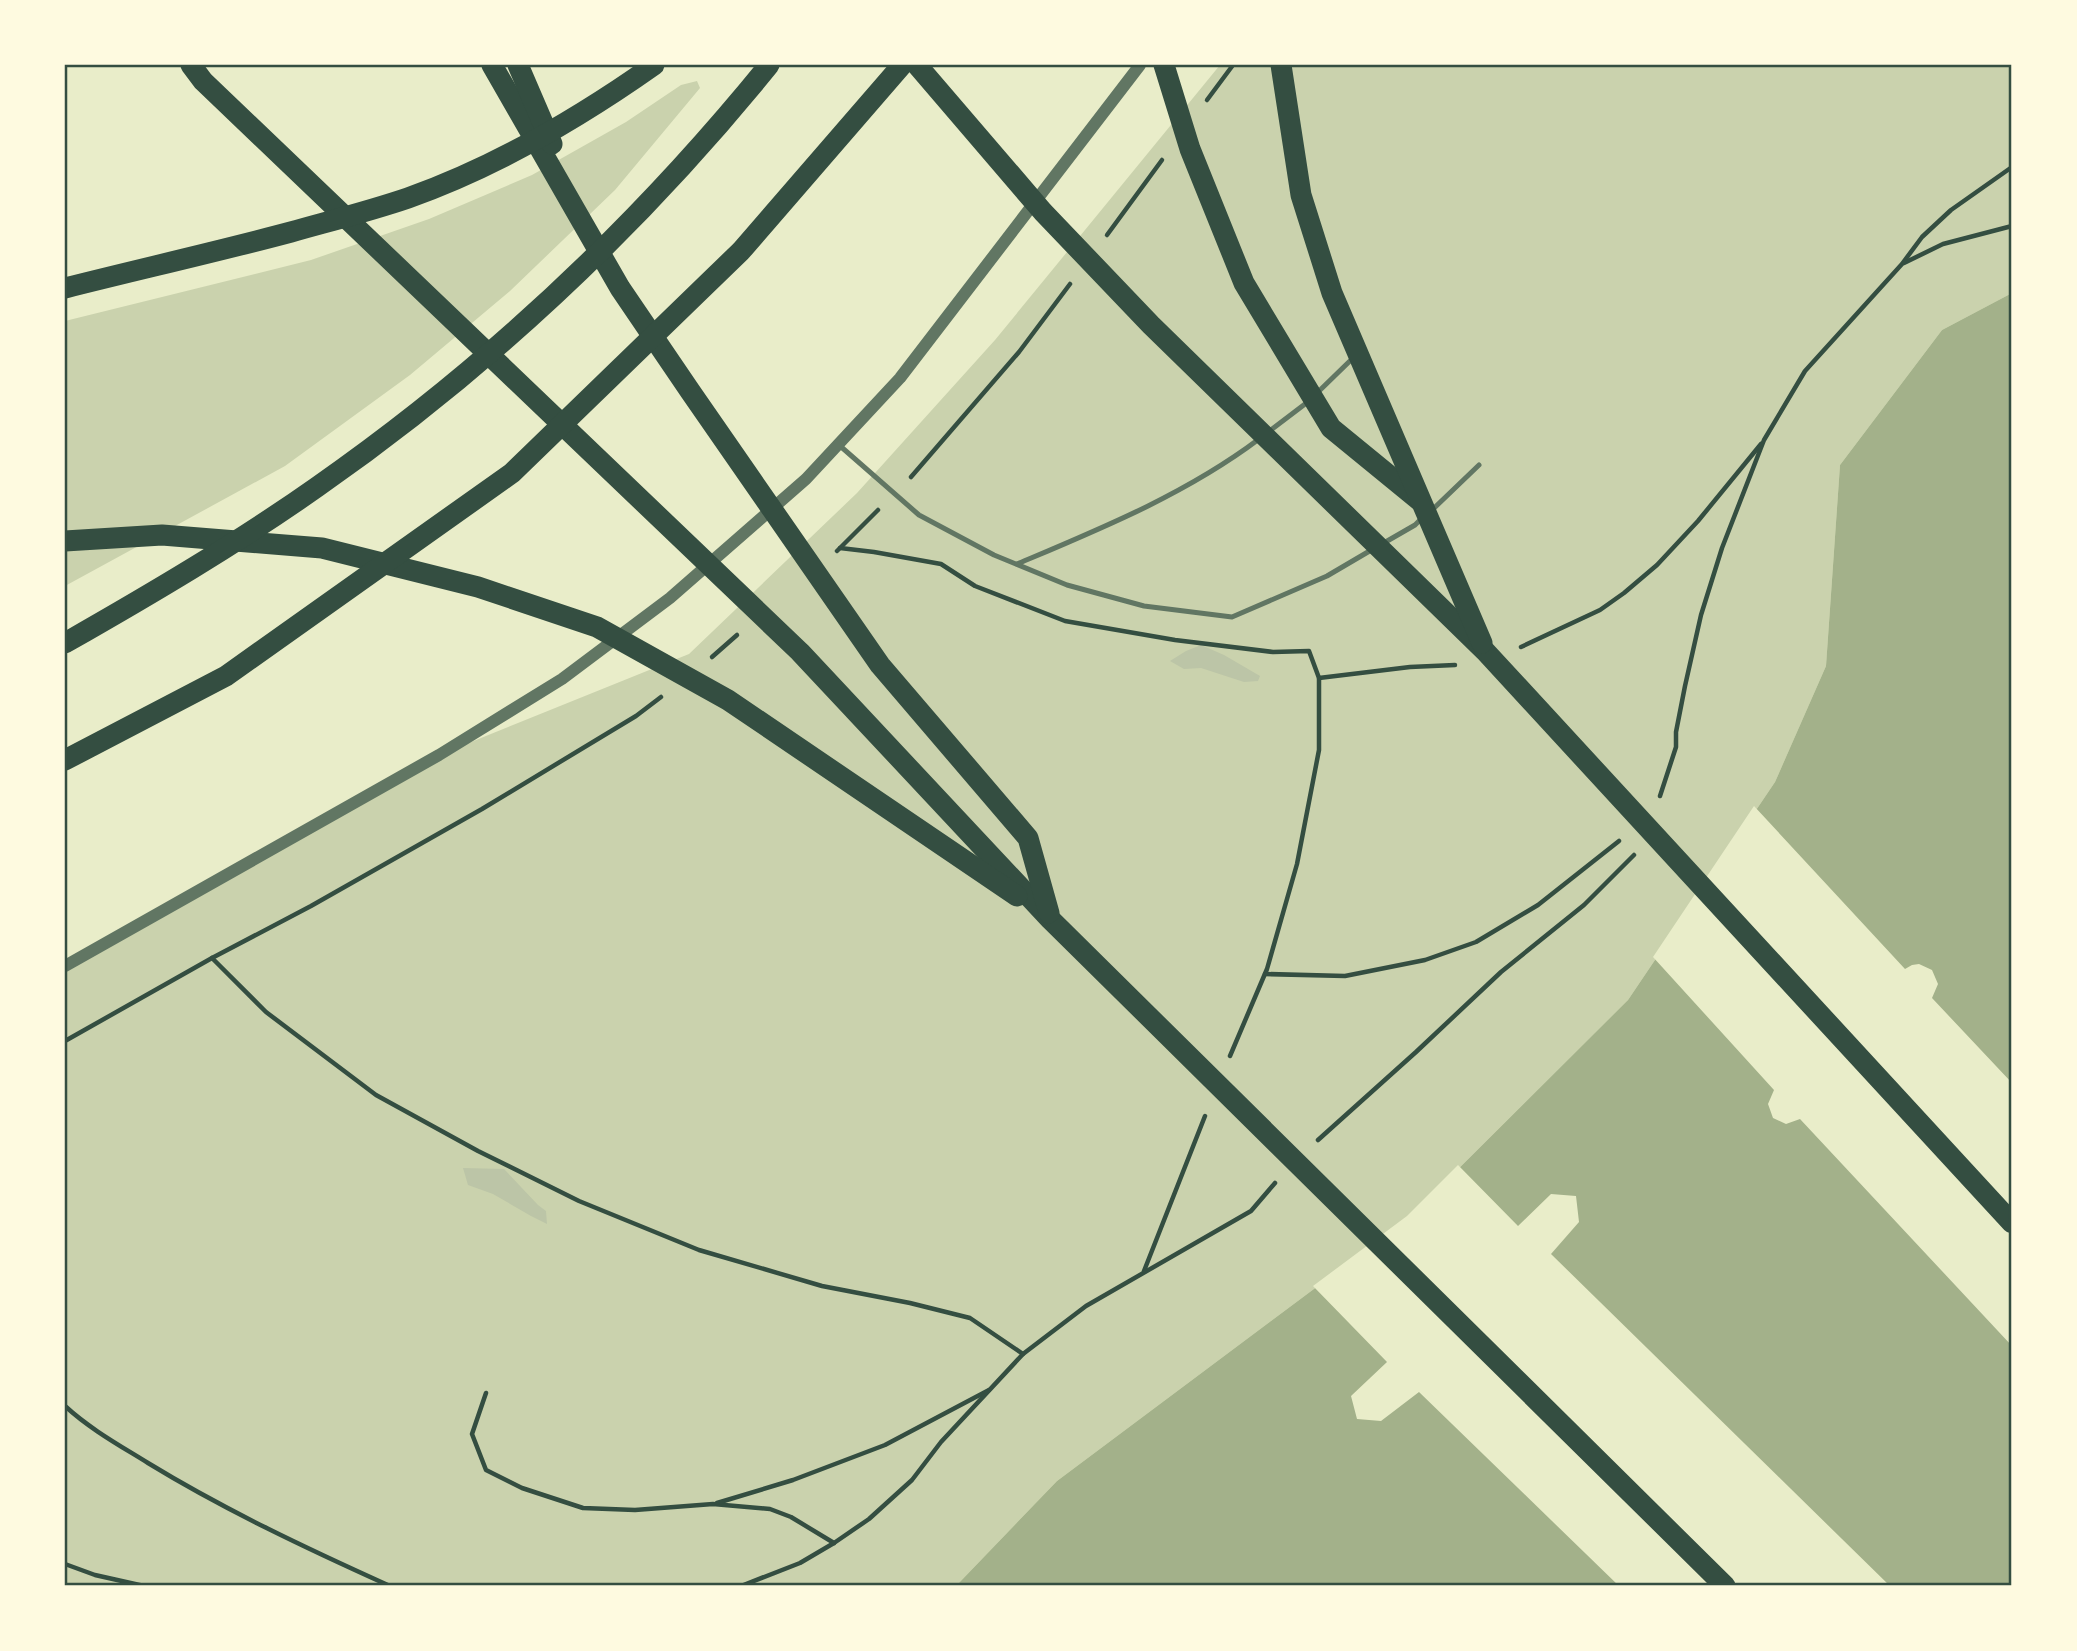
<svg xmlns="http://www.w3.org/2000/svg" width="2077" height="1651" viewBox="0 0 2077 1651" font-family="'DM Sans',sans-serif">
	<rect width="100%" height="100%" fill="#e9edc9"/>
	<g fill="#cad2ad">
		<polygon points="1220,65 2012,65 2012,293 1942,330 1840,465 1826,666 1775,782 1628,1000 1409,1218 1057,1481 956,1586 65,1586 65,967 439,755 689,654 857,493 995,340"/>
		<polygon points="697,81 700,88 615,190 510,291 410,375 285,466 65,586 65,321 311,260 429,219 532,175 626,122 681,85"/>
	</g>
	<polygon fill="#a3b18a" points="2012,293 2012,1586 956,1586 1057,1481 1409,1218 1628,1000 1775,782 1826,666 1840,465 1942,330"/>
	<g fill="#e9edc9">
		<polygon points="1754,806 1905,969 1912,965 1919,964 1932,970 1938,984 1932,998 2012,1083 2012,1346 1800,1119 1786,1124 1773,1118 1768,1104 1774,1090 1653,957"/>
		<polygon points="1458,1165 1518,1226 1551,1194 1576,1196 1579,1222 1551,1254 1890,1586 1619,1586 1419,1392 1381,1421 1357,1419 1351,1396 1387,1362 1313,1286 1407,1216"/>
	</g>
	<g fill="#bcc5a7">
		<polygon points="1201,645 1224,655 1260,676 1258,681 1244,682 1201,668 1184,669 1170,661 1186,651"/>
		<polygon points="463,1168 504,1169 538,1205 546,1211 547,1224 531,1216 493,1194 468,1185"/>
	</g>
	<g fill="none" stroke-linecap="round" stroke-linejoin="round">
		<g stroke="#344e41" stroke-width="4.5">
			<polyline points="1207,100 1233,65"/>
			<polyline points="1107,235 1162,160"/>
			<polyline points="1904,263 1943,244 2012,226"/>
			<polyline points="911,477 1019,352 1070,284"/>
			<polyline points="840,548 874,552 941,564 975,586 1065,621 1175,640 1273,652 1309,651 1319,678 1319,750 1297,864 1267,969 1230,1056"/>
			<polyline points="837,551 878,510"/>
			<polyline points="1521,647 1600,610 1624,593 1657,565 1698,521 1761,444"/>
			<polyline points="712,657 737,635"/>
			<polyline points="1319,678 1410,667 1455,665"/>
			<polyline points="1660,796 1676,747 1676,732 1685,686 1701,615 1722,548 1764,440 1805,371 1902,264 1922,237 1951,210 2012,167"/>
			<polyline points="212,958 266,1012 376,1095 478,1151 579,1201 699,1250 822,1286 910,1303 970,1318 1023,1354"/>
			<polyline points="1265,974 1345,976 1425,960 1476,942 1538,905 1619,841"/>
			<polyline points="65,1041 212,958 311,906 482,809 636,716 661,697"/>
			<polyline points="1318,1140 1416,1052 1501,972 1584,905 1634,855"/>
			<polyline points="1144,1271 1205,1116"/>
			<polyline points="486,1393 472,1434 486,1470 522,1488 583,1508 635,1510 713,1504 770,1509 791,1517 834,1543"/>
			<path d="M65,1406C90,1429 119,1445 148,1463C225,1510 308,1549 390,1586"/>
			<polyline points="717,1503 793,1480 885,1445 989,1390"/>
			<polyline points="65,1564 95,1575 144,1586"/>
			<polyline points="741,1586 800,1563 834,1543 869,1519 912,1480 941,1442 1023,1354 1086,1306 1251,1211 1275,1183"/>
		</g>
		<g stroke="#617663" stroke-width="5">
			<polyline points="1316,394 1354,357"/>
			<polyline points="1267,433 1309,401"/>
			<polyline points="839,445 919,515 994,555 1067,585 1144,606 1232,617 1327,576 1373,549"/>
			<polyline points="1431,511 1479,465"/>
			<polyline points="1382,544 1415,525 1423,517"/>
			<path d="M1017,564C1100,529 1186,494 1259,439"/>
		</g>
		<polyline stroke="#617663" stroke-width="12" points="65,966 439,755 562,679 670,598 806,479 900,378 1140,65"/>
		<g stroke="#344e41" stroke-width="21">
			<polyline points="191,65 203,81 800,652 1050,919 1725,1586"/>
			<polyline points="492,65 620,288 690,391 880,665 1028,838 1049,913"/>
			<polyline points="518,65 552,144"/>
			<polyline points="917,65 1043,212 1151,325 1485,651 2012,1223"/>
			<polyline points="1164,65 1190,149 1244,283 1331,428 1419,500"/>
			<polyline points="1281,65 1301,195 1332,293 1482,643"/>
			<path d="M65,288C140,269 216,252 291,232C330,221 370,211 408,198C495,167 579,118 654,65"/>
			<polyline points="65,541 162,535 322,548 478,587 597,627 728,700 1017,896"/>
			<path d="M65,643C151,594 236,544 317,487C486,369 639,225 769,65"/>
			<polyline points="65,760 226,676 512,473 741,251 902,65"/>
		</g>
	</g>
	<rect width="2077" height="1651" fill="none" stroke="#fefae0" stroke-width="133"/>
	<rect x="66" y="66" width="1944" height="1518" fill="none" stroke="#344e41" stroke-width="2.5"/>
</svg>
